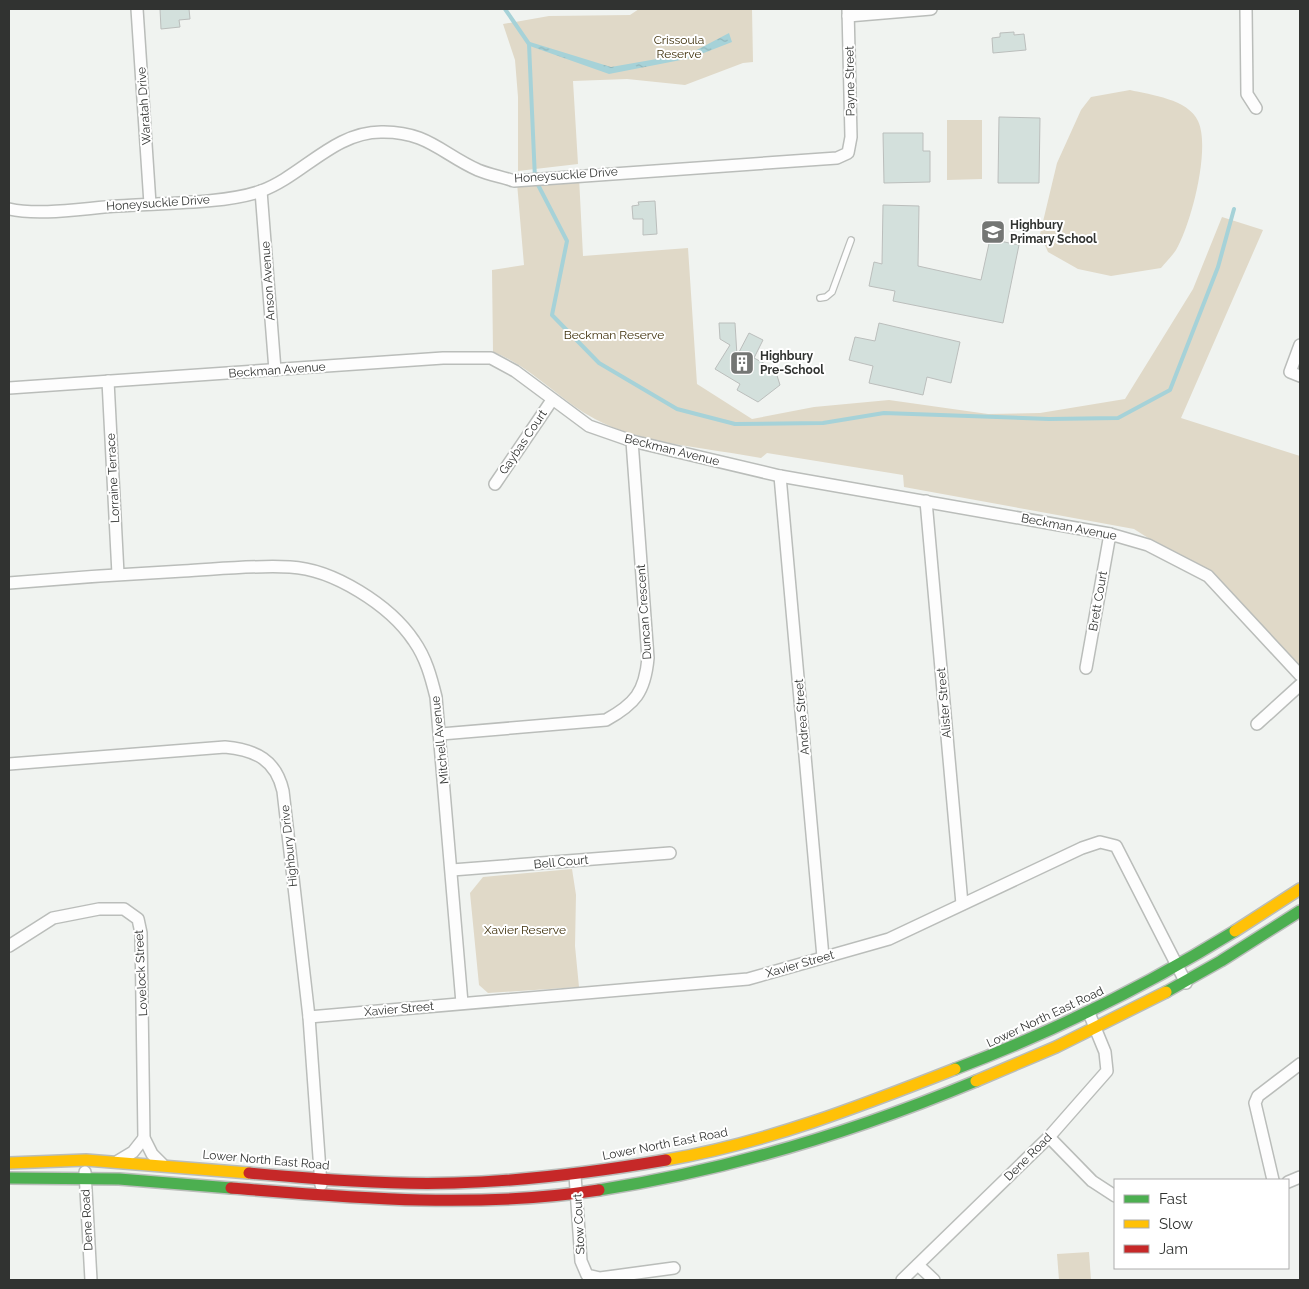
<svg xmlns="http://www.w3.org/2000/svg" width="1309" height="1289" viewBox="0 0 1309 1289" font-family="Raleway,sans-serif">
	<defs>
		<pattern id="water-ripples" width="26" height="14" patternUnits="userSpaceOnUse" patternTransform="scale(1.25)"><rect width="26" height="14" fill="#a6d2d8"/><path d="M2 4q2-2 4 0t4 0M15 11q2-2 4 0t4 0" fill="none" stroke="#8fb5ba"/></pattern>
	</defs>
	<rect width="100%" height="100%" fill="#f0f3f0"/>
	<g fill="#e0d9c8">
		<polygon points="639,9 752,9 753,62 743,63 685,85 627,79 573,81 578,164 518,171 518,97 515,60 503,24 549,16 630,15"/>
		<path d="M1130,90C1151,95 1188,99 1198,121C1211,148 1191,225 1176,250C1172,256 1166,262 1161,268L1111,276L1078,269L1048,252L1040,234L1057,163L1081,110L1091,97Z"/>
		<polygon points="947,120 982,120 982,179 947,180"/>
		<path d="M579,177L583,256L688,248L697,384L752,419L814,407L889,400L988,414L1040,413L1125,399L1193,289L1222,217L1263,230L1181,418L1300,456V664L1299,666L1208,576L1134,529L904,487L903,475L767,453L761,458C708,448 642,444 595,419C559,400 531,366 493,352L492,270L524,265L517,183Z"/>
		<polygon points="572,869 576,895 575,946 579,987 488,993 479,985 470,893 483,877"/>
		<polygon points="1089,1252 1091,1280 1059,1280 1057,1254"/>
	</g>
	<polygon fill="url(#water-ripples)" points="729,33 732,42 691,58 609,74 527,45 530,42 611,67 691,53"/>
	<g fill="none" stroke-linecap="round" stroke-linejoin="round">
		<polyline stroke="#a6d2d8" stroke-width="4" points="505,9 529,44 535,179 567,241 552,315 599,363 677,409 735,424 823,423 884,413 1049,419 1118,418 1170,390 1218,267 1234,209"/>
	</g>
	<g fill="#d3e0dc" stroke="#bbbebc">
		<polygon points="160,9 189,9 190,19 179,20 180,27 161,29"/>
		<polygon points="1014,32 1014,35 1024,34 1026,50 993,53 992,38 1000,37 1000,33"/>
		<polygon points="999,117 1040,118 1039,183 998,183"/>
		<polygon points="883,133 923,133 923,151 930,151 930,182 884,183"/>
		<polygon points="655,201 657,234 643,235 643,219 633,219 632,206 639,205 638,202"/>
		<polygon points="883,205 919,206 918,266 981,280 990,239 1019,245 1003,323 893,301 895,291 869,286 874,262 882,264"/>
		<polygon points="719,323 735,323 737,356 749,333 763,340 754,358 775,369 780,385 758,402 737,390 740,384 715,369 730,345 720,339"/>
		<polygon points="879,323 960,342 951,383 927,377 923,395 869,383 873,366 849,360 855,337 875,341"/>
	</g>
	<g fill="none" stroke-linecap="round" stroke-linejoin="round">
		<defs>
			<polyline id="lane" points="820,298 826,297 832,292 851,240"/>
			<g id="street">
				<polyline points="137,9 150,204"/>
				<polyline points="1246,9 1247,94 1256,108"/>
				<polyline points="848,16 931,9"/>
				<polyline points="261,191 275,370"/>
				<path d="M9,209C40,216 85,208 118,206C157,203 225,204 261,191C302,176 334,132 381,132C427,131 442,154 478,170C490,175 503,177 514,181L837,158L848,153L851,137L848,9"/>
				<polyline points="1300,345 1290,372 1300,376"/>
				<polyline points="108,381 118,574"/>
				<polyline points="9,388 443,358 491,358 515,371 589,426 632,441 780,476 1110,534 1148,545 1208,576 1300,675"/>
				<polyline points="780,476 823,957"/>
				<polyline points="495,484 552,400"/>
				<polyline points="926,501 962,904"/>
				<path d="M9,583C67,578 125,574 183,571C219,569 255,565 290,567C333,569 390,605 414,641C426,658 431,677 436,697L462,1003"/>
				<polyline points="1086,668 1110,534"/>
				<polyline points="1257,724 1300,685"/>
				<path d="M441,734L606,720C635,704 645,692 648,658L632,441"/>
				<path d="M9,764L225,747C256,750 276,760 283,791L309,1017L321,1185"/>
				<polyline points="452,870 670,853"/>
				<polyline points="9,946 53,918 99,909 124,909 138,919 141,933 144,1138 152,1154 162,1164"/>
				<polyline points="309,1017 748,979 889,939 1082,848 1100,842 1116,846 1186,983"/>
				<polyline points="1049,1137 1092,1181 1115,1196"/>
				<polyline points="118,1161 133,1152 144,1138"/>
				<polyline points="85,1172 91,1280"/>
				<polyline points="575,1175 581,1261 587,1275 600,1278 674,1268"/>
				<polyline points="1273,1180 1255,1103 1258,1096 1300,1064"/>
				<polyline points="1288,1182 1300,1177"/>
				<polyline points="918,1265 934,1280"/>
				<polyline points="902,1280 1049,1137 1107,1071 1105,1052 1089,1013"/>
			</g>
			<g id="fast">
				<polyline points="1166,992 1221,961 1300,911"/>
				<path d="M955,1069C1053,1032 1146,986 1235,931"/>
				<polyline points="9,1178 119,1179 231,1188"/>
				<path d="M599,1190C729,1170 854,1132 976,1081"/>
			</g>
			<g id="slow">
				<polyline points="1235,931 1300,889"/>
				<polyline points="976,1081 1056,1047 1166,992"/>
				<path d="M666,1160C766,1143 861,1106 955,1069"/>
				<polyline points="9,1163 86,1160 249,1173"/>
			</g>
			<g id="jam">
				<path d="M249,1173C318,1179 386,1185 454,1183C525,1181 596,1172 666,1160"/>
				<path d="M231,1188C353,1198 477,1209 599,1190"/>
			</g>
		</defs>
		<use href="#lane" stroke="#babdba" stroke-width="8"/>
		<use href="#street" stroke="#babdba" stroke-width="14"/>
		<use href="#fast" stroke="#babdba" stroke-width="14"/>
		<use href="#slow" stroke="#babdba" stroke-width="14"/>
		<use href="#jam" stroke="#babdba" stroke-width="14"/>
		<use href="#lane" stroke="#fdfdfd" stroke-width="5.5"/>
		<use href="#street" stroke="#fdfdfd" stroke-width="11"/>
		<use href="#fast" stroke="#4caf50" stroke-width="11"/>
		<use href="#slow" stroke="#ffc107" stroke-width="11"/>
		<use href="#jam" stroke="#c62828" stroke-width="11"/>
	</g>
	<defs>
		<symbol id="school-square" viewBox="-11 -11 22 22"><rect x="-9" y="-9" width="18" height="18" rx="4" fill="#747674" stroke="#fff"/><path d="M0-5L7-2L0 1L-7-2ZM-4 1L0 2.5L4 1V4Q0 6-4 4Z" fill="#fff"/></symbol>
		<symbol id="building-square" viewBox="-11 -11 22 22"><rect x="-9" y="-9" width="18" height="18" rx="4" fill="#747674" stroke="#fff"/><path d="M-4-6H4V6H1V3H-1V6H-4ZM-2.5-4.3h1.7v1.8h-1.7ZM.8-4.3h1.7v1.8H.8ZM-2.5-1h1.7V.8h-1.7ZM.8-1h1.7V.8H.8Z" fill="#fff"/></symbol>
	</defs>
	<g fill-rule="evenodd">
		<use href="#school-square" x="979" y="218" width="28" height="28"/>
		<use href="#building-square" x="728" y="349" width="28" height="28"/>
	</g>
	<g text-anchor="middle" stroke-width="4" stroke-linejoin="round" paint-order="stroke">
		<g font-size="12" fill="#3d2e08" stroke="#fff">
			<text x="679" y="44">Crissoula<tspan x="679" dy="14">Reserve</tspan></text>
			<text x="614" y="339">Beckman Reserve</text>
			<text x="525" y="934">Xavier Reserve</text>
		</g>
		<g font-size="12" fill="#313331" stroke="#fff">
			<text transform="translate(850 81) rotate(-91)" y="4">Payne Street</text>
			<text transform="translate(144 106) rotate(-94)" y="4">Waratah Drive</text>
			<text transform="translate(566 175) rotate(-4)" y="4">Honeysuckle Drive</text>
			<text transform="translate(158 203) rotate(-4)" y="4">Honeysuckle Drive</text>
			<text transform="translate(268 281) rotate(-94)" y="4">Anson Avenue</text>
			<text transform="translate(277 370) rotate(-4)" y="4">Beckman Avenue</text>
			<text transform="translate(523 442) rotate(-56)" y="4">Gaybas Court</text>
			<text transform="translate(672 450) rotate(14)" y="4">Beckman Avenue</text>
			<text transform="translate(113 478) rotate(-93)" y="4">Lorraine Terrace</text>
			<text transform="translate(1069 527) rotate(11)" y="4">Beckman Avenue</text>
			<text transform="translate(1098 601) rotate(-80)" y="4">Brett Court</text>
			<text transform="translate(644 612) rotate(-94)" y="4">Duncan Crescent</text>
			<text transform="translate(944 703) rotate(-95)" y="4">Alister Street</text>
			<text transform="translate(802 717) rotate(-95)" y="4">Andrea Street</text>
			<text transform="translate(440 740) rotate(-96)" y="4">Mitchell Avenue</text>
			<text transform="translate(289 846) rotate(-96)" y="4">Highbury Drive</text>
			<text transform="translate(561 862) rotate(-5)" y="4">Bell Court</text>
			<text transform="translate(800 964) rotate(-16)" y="4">Xavier Street</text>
			<text transform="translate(141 973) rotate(-93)" y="4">Lovelock Street</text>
			<text transform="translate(399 1009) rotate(-5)" y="4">Xavier Street</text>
			<text transform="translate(1045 1017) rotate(-25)" y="4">Lower North East Road</text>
			<text transform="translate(665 1144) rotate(-11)" y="4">Lower North East Road</text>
			<text transform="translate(1028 1157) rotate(-45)" y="4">Dene Road</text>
			<text transform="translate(266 1160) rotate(5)" y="4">Lower North East Road</text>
			<text transform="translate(87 1220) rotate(-93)" y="4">Dene Road</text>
			<text transform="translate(579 1224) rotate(-93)" y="4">Stow Court</text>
		</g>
		<g font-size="12" font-weight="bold" fill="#313331" stroke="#fff" text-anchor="start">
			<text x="1010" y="229">Highbury<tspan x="1010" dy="14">Primary School</tspan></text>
			<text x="760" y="360">Highbury<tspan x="760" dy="14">Pre-School</tspan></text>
		</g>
	</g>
	<rect width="1309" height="1289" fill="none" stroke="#313331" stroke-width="20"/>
	<rect x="1114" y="1179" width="175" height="90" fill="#ffffff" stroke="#adadad"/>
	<rect x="1124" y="1195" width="25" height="8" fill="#4caf50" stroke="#adadad"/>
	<text x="1159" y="1204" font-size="15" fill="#313331">Fast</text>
	<rect x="1124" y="1220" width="25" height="8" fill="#ffc107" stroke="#adadad"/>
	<text x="1159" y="1229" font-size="15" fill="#313331">Slow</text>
	<rect x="1124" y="1245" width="25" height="8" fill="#c62828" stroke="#adadad"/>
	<text x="1159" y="1254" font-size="15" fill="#313331">Jam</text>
</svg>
